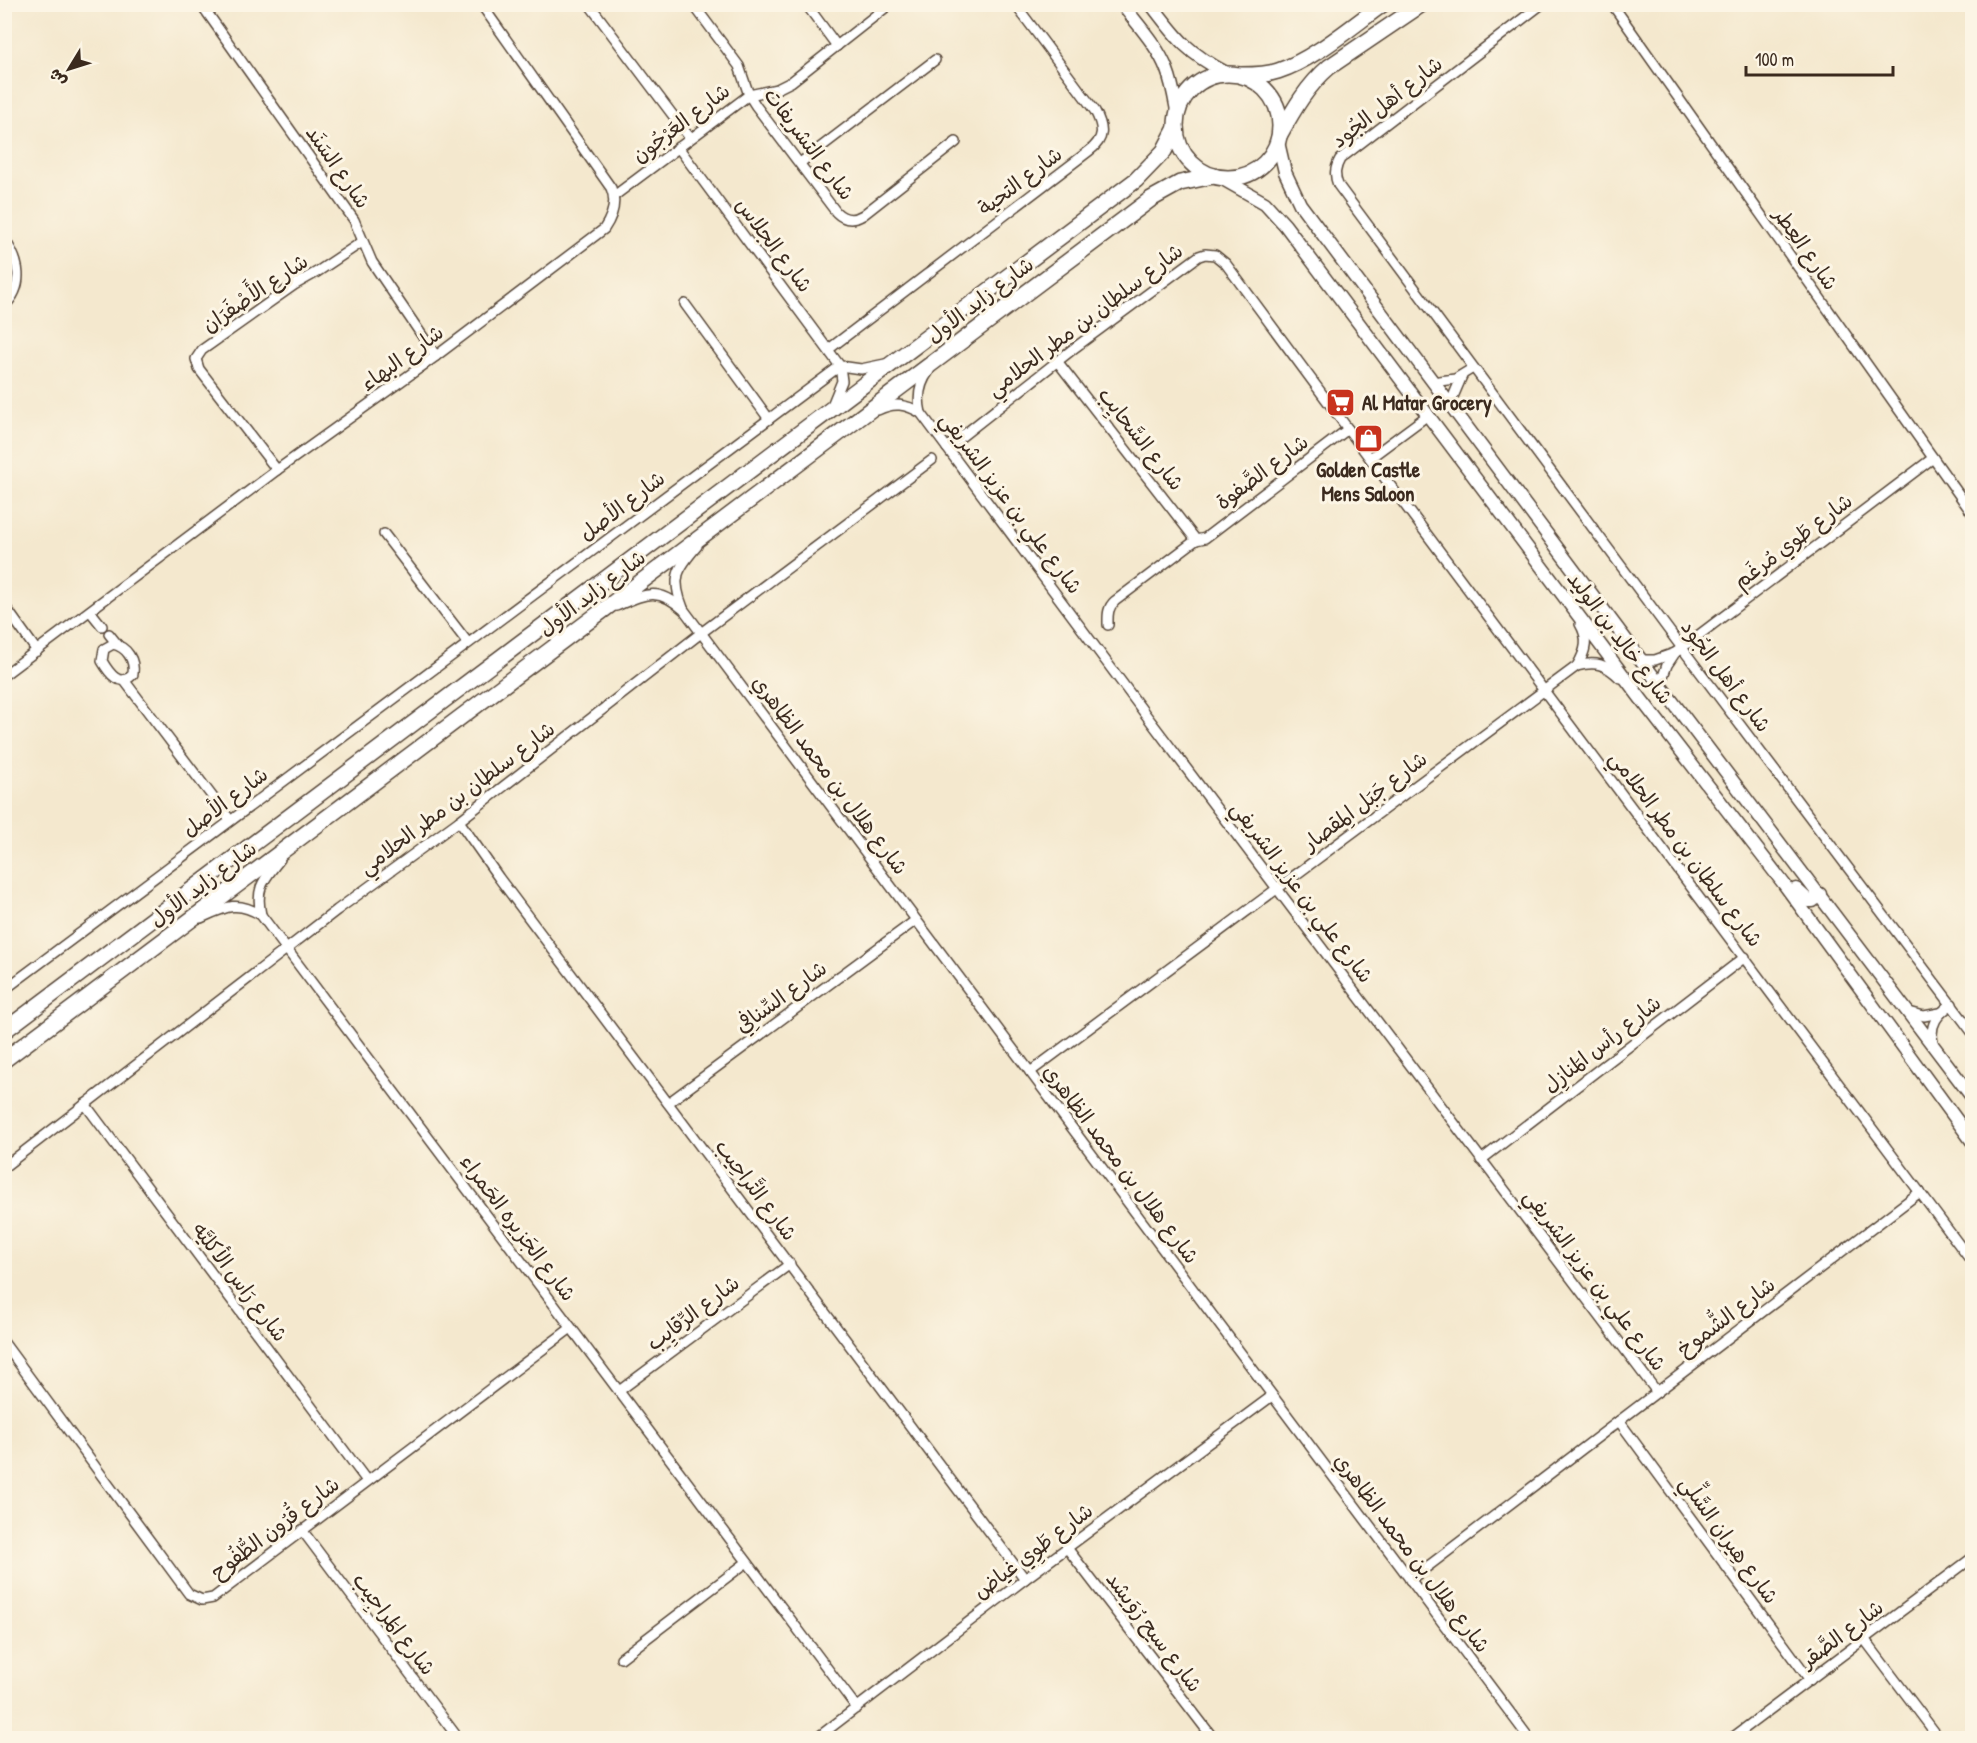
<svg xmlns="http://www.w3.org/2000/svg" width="1977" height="1743" viewBox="0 0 1977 1743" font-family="'Patrick Hand','Playpen Sans Arabic',sans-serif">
	<rect width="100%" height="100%" fill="#fcf5e5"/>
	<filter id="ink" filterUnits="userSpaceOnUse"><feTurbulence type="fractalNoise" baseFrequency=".0167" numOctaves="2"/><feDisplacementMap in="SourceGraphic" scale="12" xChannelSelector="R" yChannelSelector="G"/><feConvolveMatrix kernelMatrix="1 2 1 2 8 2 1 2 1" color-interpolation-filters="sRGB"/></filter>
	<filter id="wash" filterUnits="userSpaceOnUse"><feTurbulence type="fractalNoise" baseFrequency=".008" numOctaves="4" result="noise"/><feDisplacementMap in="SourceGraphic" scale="24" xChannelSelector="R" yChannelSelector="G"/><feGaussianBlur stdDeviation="1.35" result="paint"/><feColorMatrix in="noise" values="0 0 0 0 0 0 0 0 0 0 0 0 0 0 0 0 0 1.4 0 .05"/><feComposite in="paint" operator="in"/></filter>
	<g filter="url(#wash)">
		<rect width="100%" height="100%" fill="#f4e8ce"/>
	</g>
	<g filter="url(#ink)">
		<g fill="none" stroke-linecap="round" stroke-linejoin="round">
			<defs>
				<g id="minor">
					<polyline points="201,4 354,220 372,262 436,356"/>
					<polyline points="589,4 690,138"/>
					<path d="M693,4L739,66L749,95L756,106L836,212C844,220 853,221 863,215L956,142"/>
					<polyline points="806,4 837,46"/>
					<path d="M1542,4L1340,159C1335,168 1334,175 1338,185L1682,648L1972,1032"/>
					<polyline points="1612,4 1972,513"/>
					<polyline points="678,147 840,366 842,381 833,403"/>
					<polyline points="800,163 935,60"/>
					<polyline points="614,196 749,95 777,89 791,82 890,4"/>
					<path d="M4,239C20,261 25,286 4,306"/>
					<polyline points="685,304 769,419"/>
					<path d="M829,349L1089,151C1105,139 1104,128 1095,111L1015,4"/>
					<polyline points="1057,361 1196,540"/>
					<polyline points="840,366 861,369 885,364"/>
					<path d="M929,371C919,384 917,397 921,413L1146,715L1657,1392"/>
					<polyline points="1432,382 1455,379 1473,368"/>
					<polyline points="1450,404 1462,376"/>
					<path d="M878,410C894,402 906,404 921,413"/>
					<polyline points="947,448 1073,349 1199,256 1205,254 1215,255 1226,264 1348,429 1972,1262"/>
					<polyline points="1370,458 1428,415"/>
					<polyline points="277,470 199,369 196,359 202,350 294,285 317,272 362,242"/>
					<polyline points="384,534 468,643"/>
					<polyline points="4,605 37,651"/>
					<path d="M616,606C645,594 658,586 684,610L1529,1738"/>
					<path d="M683,608C671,578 677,569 697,546"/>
					<polyline points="90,611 102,626"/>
					<path d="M1108,625C1108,616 1107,608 1115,601L1196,540L1205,538L1348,429"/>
					<polyline points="109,634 117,644"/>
					<path d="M113,644C127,647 135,660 133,674C120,689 109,673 102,661L104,649Z"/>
					<polyline points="1641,660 1655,660 1675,653"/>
					<path d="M1577,666C1586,651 1589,639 1580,624"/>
					<path d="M4,675L277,470L436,356L604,229C612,217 617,202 611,188L481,4"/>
					<polyline points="124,680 230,820"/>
					<polyline points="1660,685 1667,665 1675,653 1933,458"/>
					<polyline points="459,821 499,878 1025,1579"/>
					<path d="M261,915C255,887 264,880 280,859"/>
					<path d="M201,918C225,907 237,900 261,915L857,1708"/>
					<polyline points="4,990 840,366"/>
					<polyline points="1909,1012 1924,1016 1940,1013"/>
					<path d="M1933,1042C1929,1024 1938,1014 1952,1004"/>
					<path d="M1030,1072L1577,666C1596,661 1606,664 1620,678"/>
					<polyline points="668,1103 916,920"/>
					<polyline points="85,1104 367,1481"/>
					<polyline points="1481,1160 1745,957"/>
					<polyline points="4,1167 337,910 459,821 701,633 932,460"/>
					<polyline points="4,1343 189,1594 202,1600 213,1598 571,1328"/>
					<polyline points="619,1391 790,1264"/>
					<polyline points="1619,1421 1810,1680"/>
					<polyline points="302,1530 458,1738"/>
					<polyline points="1067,1548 1213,1738"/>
					<polyline points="1410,1580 1920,1192"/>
					<polyline points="1865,1640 1939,1738"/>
					<polyline points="621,1658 747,1562"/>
					<polyline points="817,1738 1025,1579 1272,1396"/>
					<polyline points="1732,1738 1972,1558"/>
				</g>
				<g id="tertiary">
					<path d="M1122,4C1138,25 1158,46 1167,70C1173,85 1175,101 1178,116"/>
					<path d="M1151,4C1178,40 1188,53 1228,74"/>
					<polyline points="1278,142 1285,172 1300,204 1641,660 1972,1097"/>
					<polyline points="1221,178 1265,203 1285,225 1641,699 1784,884 1972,1141"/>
					<polyline points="1796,889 1809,901 1813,901 1820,894"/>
				</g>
				<g id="primary">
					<circle cx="1228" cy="126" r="52"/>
					<path d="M1241,75C1254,75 1266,75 1278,71C1313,60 1352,26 1383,4"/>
					<path d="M1280,134C1294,109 1307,86 1329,67L1422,4"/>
					<polyline points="4,1031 1136,180 1164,151 1176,128"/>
					<polyline points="4,1060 1151,199 1180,183 1213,176"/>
				</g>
			</defs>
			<use href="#minor" stroke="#574638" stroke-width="12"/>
			<use href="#tertiary" stroke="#574638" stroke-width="15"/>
			<use href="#primary" stroke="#574638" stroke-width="18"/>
			<use href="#minor" stroke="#fff" stroke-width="9"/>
			<use href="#tertiary" stroke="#fff" stroke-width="12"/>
			<use href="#primary" stroke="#fff" stroke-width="15"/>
		</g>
	</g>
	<defs>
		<symbol id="supermarket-square" viewBox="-11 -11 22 22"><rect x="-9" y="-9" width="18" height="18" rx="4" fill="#c8321e" stroke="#fcf5e5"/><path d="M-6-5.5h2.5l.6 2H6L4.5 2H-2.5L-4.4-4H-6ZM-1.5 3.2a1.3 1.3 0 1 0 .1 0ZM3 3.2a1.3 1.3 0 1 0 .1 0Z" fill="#fff"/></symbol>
		<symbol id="shop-square" viewBox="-11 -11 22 22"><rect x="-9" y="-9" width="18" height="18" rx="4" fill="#c8321e" stroke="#fcf5e5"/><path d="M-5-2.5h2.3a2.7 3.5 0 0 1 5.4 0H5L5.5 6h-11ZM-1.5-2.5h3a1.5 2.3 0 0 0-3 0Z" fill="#fff"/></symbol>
	</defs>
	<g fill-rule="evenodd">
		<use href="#supermarket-square" x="1324" y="386" width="33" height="33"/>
		<use href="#shop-square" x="1352" y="422" width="33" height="33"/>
	</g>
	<g text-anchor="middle" stroke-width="6" stroke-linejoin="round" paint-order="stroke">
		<g font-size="21" fill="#3b2a1e" stroke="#fcf5e5">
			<text transform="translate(1387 102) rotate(-38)" y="7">شارع أهل الجُود</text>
			<text transform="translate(681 123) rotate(-37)" y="7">شارع العَرْجُون</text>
			<text transform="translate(809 144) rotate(53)" y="7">شارع التشريفات</text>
			<text transform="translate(338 167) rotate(55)" y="7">شارع السَنَد</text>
			<text transform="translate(1020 181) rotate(-37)" y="7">شارع التحية</text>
			<text transform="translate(774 245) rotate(53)" y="7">شارع الجلاس</text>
			<text transform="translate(1806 249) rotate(55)" y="7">شارع العِطر</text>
			<text transform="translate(255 293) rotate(-34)" y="7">شارع الأَصْفَرَان</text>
			<text transform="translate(980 300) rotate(-37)" y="7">شارع زايد الأول</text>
			<text transform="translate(1085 320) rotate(-37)" y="7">شارع سلطان بن مطر الحلامي</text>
			<text transform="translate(402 358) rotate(-36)" y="7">شارع البهاء</text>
			<text transform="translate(1141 439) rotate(52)" y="7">شارع السَّحايِب</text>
			<text transform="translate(1262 472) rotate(-37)" y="7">شارع الصَّفوة</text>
			<text transform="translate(1011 503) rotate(53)" y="7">شارع علي بن عزيز الشريفي</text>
			<text transform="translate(622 506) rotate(-37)" y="7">شارع الأصل</text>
			<text transform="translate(1793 541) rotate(-37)" y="7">شارع طَوي مُرغَم</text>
			<text transform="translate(592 593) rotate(-37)" y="7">شارع زايد الأول</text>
			<text transform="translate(1620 638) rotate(53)" y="7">شارع خالِد بن الوليد</text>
			<text transform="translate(1726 676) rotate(53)" y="7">شارع أهل الجُود</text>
			<text transform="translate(830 775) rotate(53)" y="7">شارع هلال بن محمد الظاهري</text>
			<text transform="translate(457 798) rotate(-37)" y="7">شارع سلطان بن مطر الحلامي</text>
			<text transform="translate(1365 801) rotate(-37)" y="7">شارع جَبَل المِقصار</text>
			<text transform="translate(225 802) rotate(-37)" y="7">شارع الأصل</text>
			<text transform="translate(1686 849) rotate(53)" y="7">شارع سلطان بن مطر الحلامي</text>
			<text transform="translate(203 884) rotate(-37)" y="7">شارع زايد الأول</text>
			<text transform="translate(1302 892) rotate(53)" y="7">شارع علي بن عزيز الشريفي</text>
			<text transform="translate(781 997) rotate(-36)" y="7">شارع السِّنافِي</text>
			<text transform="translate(1602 1044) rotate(-38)" y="7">شارع رأس المَنازِل</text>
			<text transform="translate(1121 1164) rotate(53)" y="7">شارع هلال بن محمد الظاهري</text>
			<text transform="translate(756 1190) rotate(53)" y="7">شارع التَّراحِيب</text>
			<text transform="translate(518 1228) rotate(53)" y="7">شارع الجَزيره الحَمراء</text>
			<text transform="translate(1595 1280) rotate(53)" y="7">شارع علي بن عزيز الشريفي</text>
			<text transform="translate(240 1282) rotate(53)" y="7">شارع رَاس الأكليَّه</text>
			<text transform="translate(693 1313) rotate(-37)" y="7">شارع الرِّقايِب</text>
			<text transform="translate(1726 1317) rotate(-37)" y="7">شارع الشُّموخ</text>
			<text transform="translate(275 1528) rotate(-37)" y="7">شارع قُرُون الطُّفُوح</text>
			<text transform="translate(1729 1540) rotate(54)" y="7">شارع هِيران السَّلِّي</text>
			<text transform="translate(1033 1551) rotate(-37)" y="7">شارع طَوِي غياض</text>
			<text transform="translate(1412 1553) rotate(53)" y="7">شارع هلال بن محمد الظاهري</text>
			<text transform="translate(394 1624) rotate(53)" y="7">شارع المَراجِيب</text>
			<text transform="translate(1154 1632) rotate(53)" y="7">شارع سيح رُوَيشد</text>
			<text transform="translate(1842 1634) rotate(-37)" y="7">شارع الصَّقر</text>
		</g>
		<g font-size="21" font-weight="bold" fill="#3b2a1e" stroke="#fcf5e5" text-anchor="start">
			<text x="1362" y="410">Al Matar Grocery</text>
			<text x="1368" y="477" text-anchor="middle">Golden Castle<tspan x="1368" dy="24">Mens Saloon</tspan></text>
		</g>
	</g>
	<rect width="1977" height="1743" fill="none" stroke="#fcf5e5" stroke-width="24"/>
	<g transform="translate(69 69) rotate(232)" stroke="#fcf5e5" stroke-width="4.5" paint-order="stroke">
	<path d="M0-4.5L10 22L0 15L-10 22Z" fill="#3b2a1e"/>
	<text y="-9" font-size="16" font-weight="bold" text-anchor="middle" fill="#3b2a1e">ش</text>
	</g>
	<path d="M1746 66v9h147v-9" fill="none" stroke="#3b2a1e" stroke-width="3"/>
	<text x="1755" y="66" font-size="18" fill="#3b2a1e" stroke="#fcf5e5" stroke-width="4.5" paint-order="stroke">100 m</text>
</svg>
